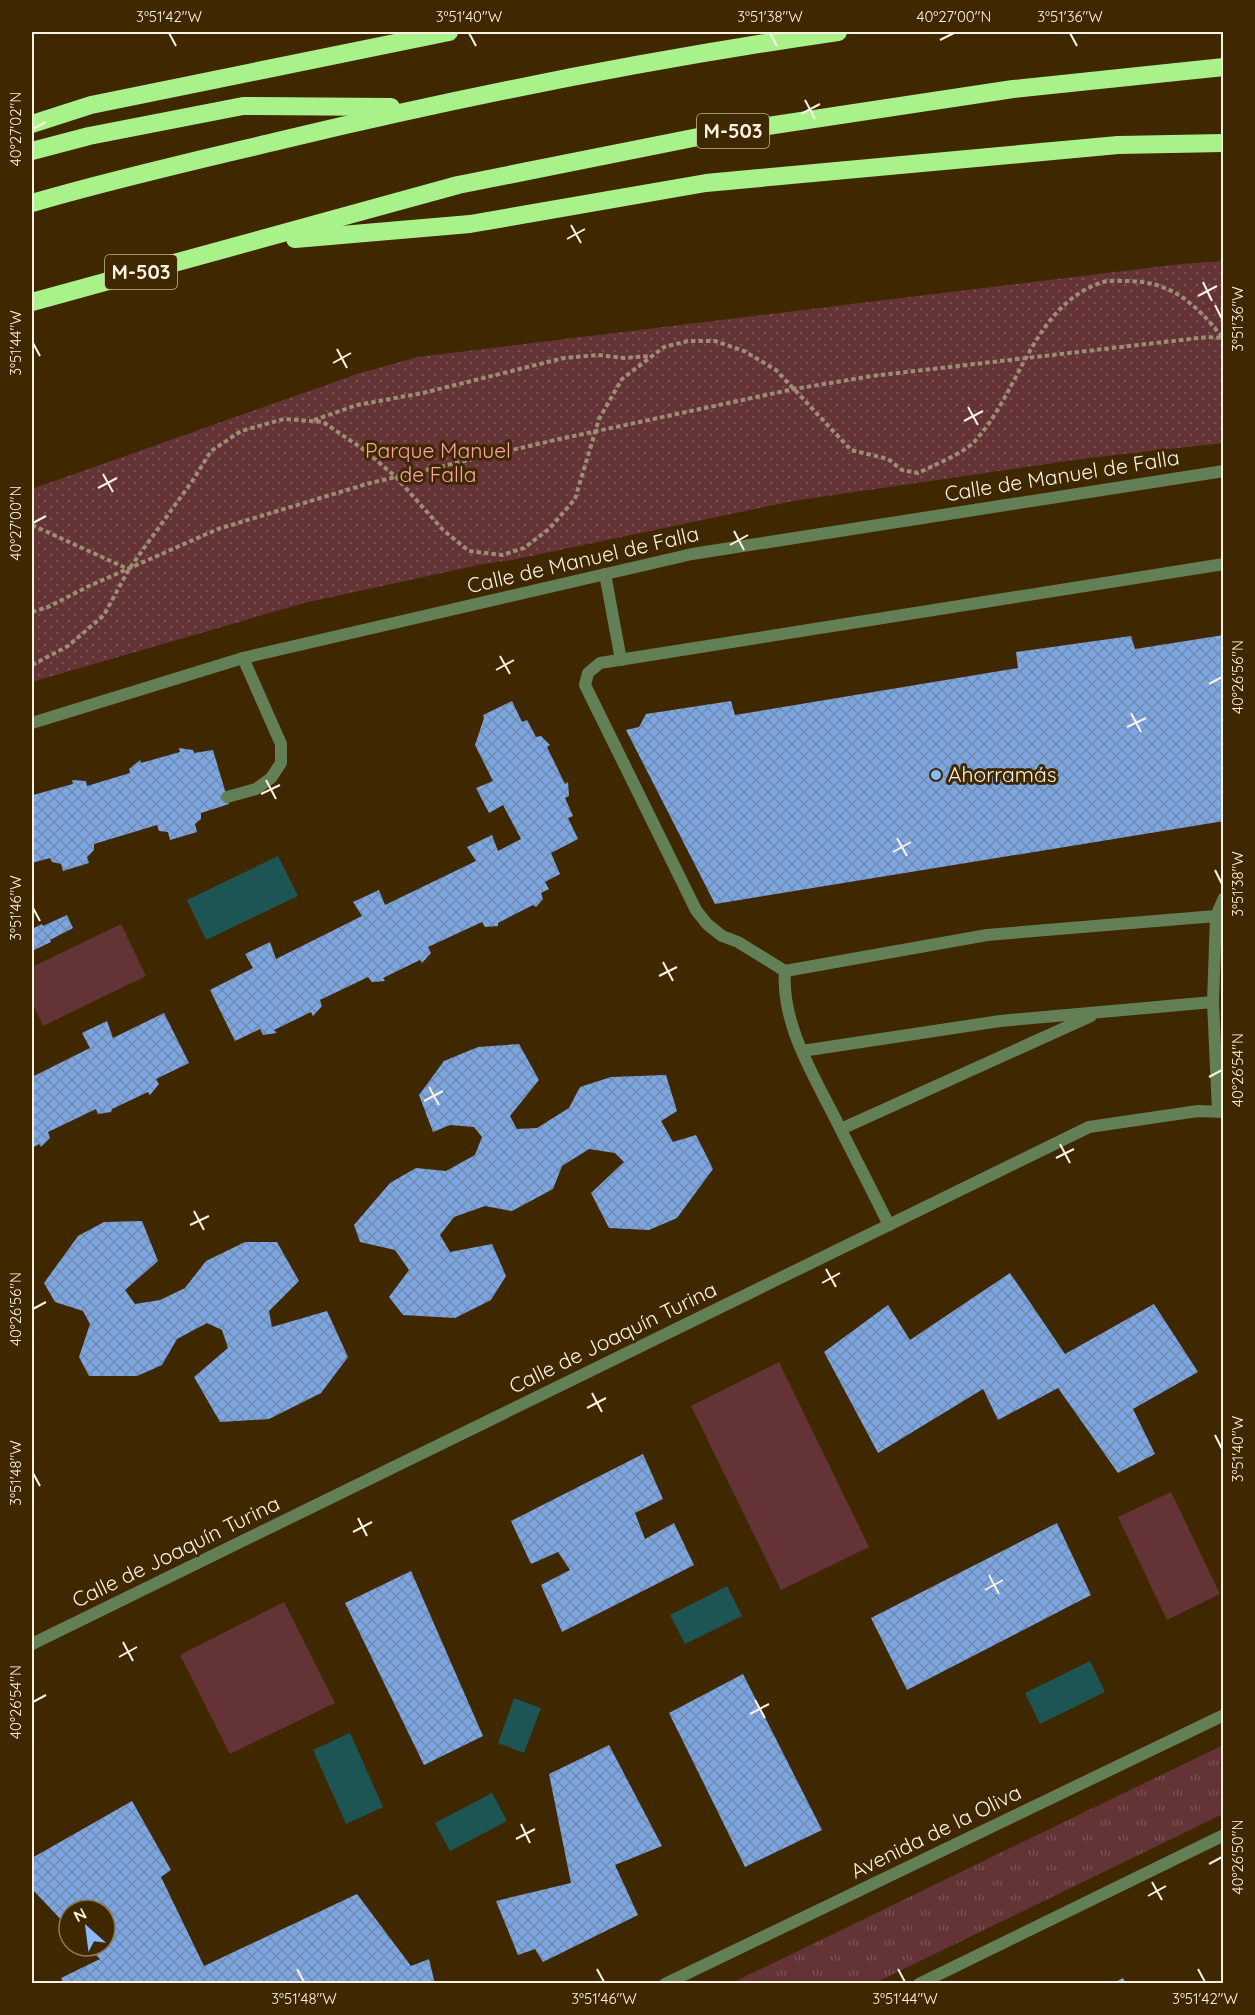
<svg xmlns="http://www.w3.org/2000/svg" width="1255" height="2015" viewBox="0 0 1255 2015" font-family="Quicksand,sans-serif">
	<defs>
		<pattern id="grass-tufts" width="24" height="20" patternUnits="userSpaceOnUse" patternTransform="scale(1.5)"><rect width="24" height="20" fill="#633336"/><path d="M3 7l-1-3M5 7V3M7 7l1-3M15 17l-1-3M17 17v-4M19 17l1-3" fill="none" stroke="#7a5153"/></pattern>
		<pattern id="park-dots" width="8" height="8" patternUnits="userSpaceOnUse" patternTransform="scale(1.5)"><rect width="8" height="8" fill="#633336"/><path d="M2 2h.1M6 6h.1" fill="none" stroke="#7a5153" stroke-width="1.8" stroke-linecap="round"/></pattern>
		<pattern id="building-cross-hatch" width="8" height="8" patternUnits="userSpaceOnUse" patternTransform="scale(1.5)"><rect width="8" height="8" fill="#7da6e0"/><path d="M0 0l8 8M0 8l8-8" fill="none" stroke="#6e8ab1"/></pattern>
	</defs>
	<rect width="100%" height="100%" fill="#3f2800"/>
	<polygon fill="url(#grass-tufts)" points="1223,1745 1223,1814 875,1983 732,1983"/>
	<polygon fill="url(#park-dots)" points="1223,261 1223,443 1089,458 793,501 512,560 483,564 304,603 32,682 32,489 360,373 418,357 1181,264"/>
	<g fill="#633336">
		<polygon points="121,924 146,976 43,1026 32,1002 32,967"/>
		<polygon points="779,1362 869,1547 781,1590 691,1406"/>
		<polygon points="1171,1492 1220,1594 1167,1620 1118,1517"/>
		<polygon points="284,1602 335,1703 230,1754 180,1655"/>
	</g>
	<g fill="#1d5555">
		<polygon points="278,856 298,896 206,940 187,900"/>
		<polygon points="727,1586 742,1616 685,1644 670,1615"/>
		<polygon points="1090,1661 1105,1692 1040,1724 1025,1693"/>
		<polygon points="514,1698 541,1708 524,1753 498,1743"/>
		<polygon points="350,1733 383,1807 346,1824 313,1750"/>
		<polygon points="492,1793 507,1821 450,1851 435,1823"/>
	</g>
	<g fill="url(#building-cross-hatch)">
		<polygon points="1224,635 1224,821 715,904 626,730 639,727 646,714 731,701 735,715 1018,668 1016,652 1131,636 1135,649"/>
		<polygon points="512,701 522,722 527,720 536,737 541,736 550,745 547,747 565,784 568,782 569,796 565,798 573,816 568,818 578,839 551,853 560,874 545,882 549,889 541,893 543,899 536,907 533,905 498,923 498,926 485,927 482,922 428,947 431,953 422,963 420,960 383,978 385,981 372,982 368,977 320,1000 322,1006 313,1016 311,1012 274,1030 277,1033 263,1035 260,1029 235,1041 210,990 253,968 245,954 270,942 276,959 362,916 353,902 379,890 385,905 476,861 467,847 492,835 498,851 521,839 503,805 489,813 476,788 493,781 475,745 484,718 483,715"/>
		<polygon points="179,748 193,750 194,753 213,750 229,804 201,813 201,819 195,824 197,832 170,840 168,832 159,831 157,825 94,844 94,850 87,857 89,863 63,871 61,864 52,862 50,858 32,863 32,790 33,795 73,784 72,780 86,781 87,786 130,773 129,769 140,760 141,763 180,752"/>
		<polygon points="67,915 73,928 50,940 51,942 32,951 32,929 42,924 43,926"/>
		<polygon points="164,1013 189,1063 156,1079 159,1084 150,1095 148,1092 112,1109 111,1112 98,1114 96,1109 48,1132 50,1138 41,1147 39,1144 32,1148 32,1077 90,1048 82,1033 107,1021 113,1038"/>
		<polygon points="519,1044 539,1080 510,1116 517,1129 537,1128 569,1108 580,1087 611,1077 666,1075 677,1111 661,1121 673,1142 696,1135 713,1169 677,1218 649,1230 609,1228 591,1193 624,1162 615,1153 589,1149 562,1166 553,1189 512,1211 485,1206 454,1217 440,1235 450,1252 492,1244 506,1276 491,1300 455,1318 403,1315 389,1297 409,1270 395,1250 360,1242 354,1225 390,1183 416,1168 446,1171 475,1155 482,1137 474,1127 450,1125 433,1132 419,1095 444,1061 478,1047"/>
		<polygon points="142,1221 158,1261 125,1290 135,1304 160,1300 185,1288 206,1261 245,1242 277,1242 299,1281 269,1311 272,1327 327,1311 348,1357 321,1393 269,1419 220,1422 194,1377 228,1348 222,1330 207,1323 177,1339 162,1365 137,1376 89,1376 79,1357 90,1324 83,1311 55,1302 44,1283 78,1236 104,1222"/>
		<polygon points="1010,1273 1065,1354 1154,1304 1198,1372 1133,1409 1155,1454 1118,1473 1058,1388 998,1420 983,1389 878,1453 824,1352 888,1305 910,1340"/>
		<polygon points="643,1454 663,1499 635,1513 645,1539 674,1523 694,1565 562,1632 541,1585 570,1570 558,1552 531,1564 511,1521"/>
		<polygon points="1057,1523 1091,1595 907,1690 871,1618"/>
		<polygon points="411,1571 483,1736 424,1765 345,1603"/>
		<polygon points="743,1674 822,1830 745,1867 669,1713"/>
		<polygon points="609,1745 662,1846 615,1865 638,1915 543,1962 535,1949 518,1955 496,1901 571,1883 549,1774"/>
		<polygon points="132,1801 171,1870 161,1877 204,1966 357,1894 411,1966 429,1959 435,1984 64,1984 61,1978 100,1959 87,1946 105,1946 105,1910 69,1910 69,1928 32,1889 32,1858"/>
		<polygon points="1123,1978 1126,1984 1112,1984"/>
	</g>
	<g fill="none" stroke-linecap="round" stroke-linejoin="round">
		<g stroke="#9d8d71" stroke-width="4" stroke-dasharray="4.5 3" stroke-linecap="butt">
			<polyline points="314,420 357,405 423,393 564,358 598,355 624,358 650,356"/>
			<polyline points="32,525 128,569"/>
			<polyline points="32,612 48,607 89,586 218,529 370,483 555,440 794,389 872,376 1207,337 1222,338"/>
			<path d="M32,665L68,646L104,615L129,569L193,480L211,451L241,431L284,419L323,422L363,449L396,477L443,530L469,551L502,555L524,548L549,529L575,499L599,419L622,379L664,347L688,341H715L744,351L776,370L851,450L888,459L902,470L918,473C932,466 964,453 974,442C1020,393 1032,305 1103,282C1110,280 1119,281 1126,281C1173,281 1196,305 1224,339"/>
		</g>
		<g stroke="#627f56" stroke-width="12">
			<polyline points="605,574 621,660"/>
			<polyline points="227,797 256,789 271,778 281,763 281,744 243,658"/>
			<polyline points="1216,916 987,935 785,971 738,942 722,936 707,924 696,910 585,685 588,673 600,663 1224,564"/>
			<path d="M785,971C781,1024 814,1076 837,1122C854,1156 872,1190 889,1225"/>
			<polyline points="802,1051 1000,1021 1213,1002"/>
			<polyline points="1218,1111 1213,1002 1216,916 1224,898"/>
			<polyline points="841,1129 1091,1016"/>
		</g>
		<g stroke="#627f56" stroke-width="12">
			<polyline points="32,723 243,658 692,554 1224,471"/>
			<polyline points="32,1644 1089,1127 1198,1111 1224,1112"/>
			<polyline points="665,1984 1224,1715"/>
			<polyline points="919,1984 1224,1835"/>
		</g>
		<g stroke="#a9f289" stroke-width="18">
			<polyline points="32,124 91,105 449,32"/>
			<polyline points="32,151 89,136 243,106 391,107"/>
			<path d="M32,203C114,179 198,160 282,140C466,96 651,59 838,32"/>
			<polyline points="295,239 470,224 706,183 1118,145 1224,143"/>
			<polyline points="32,302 458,185 708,135 1013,89 1224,67"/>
		</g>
	</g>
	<path fill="none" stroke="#fcf2e4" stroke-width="2" d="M169,33L176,46M469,33L476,46M770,33L777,46M1070,33L1077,46M940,40L954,33M805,100L815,119M801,114L820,104M33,129L46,122M571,225L581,243M567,239L585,229M1203,282L1212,301M1198,296L1217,286M1215,305L1222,319M33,343L40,356M337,349L347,368M333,363L351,353M968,407L978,425M964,421L983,411M103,474L113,492M98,488L117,478M33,523L46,516M734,531L744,550M730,545L748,535M500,656L510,674M496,670L514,660M1209,684L1222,677M1131,713L1141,732M1127,727L1146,718M266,780L276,799M261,794L280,785M897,838L907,856M893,852L911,842M1215,870L1222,884M33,908L40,921M663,962L673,981M659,976L677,967M1209,1077L1222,1070M429,1087L439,1105M424,1101L443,1091M1060,1144L1070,1163M1056,1158L1074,1149M194,1211L204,1230M190,1225L209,1216M826,1269L836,1287M822,1283L840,1273M33,1309L46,1302M592,1393L602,1412M587,1408L606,1398M1215,1435L1222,1449M33,1473L40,1486M358,1518L367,1536M353,1532L372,1522M989,1575L999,1594M985,1590L1003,1580M123,1642L133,1661M119,1657L137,1647M755,1700L765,1718M33,1702L46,1695M750,1714L769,1704M521,1824L530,1843M516,1839L535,1829M1209,1864L1222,1857M1152,1882L1162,1900M1148,1896L1166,1886M297,1969L304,1982M597,1969L604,1982M898,1969L905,1982M1198,1969L1205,1982"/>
	<circle fill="#8abafc" stroke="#3f2800" stroke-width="2" cx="936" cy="775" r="6"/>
	<g text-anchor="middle" stroke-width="6" stroke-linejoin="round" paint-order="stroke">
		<g fill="#3f2800" stroke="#c3b5a0" stroke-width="1.5">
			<rect x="697" y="114" width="72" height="34" rx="4.5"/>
			<rect x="105" y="255" width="72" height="34" rx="4.5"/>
		</g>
		<g font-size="20" font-weight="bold" fill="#fcf2e4">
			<text x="733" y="138">M-503</text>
			<text x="141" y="279">M-503</text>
		</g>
		<g font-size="21" fill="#f8a4a7" stroke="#3f2800">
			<text x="438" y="458">Parque Manuel<tspan x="438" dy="24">de Falla</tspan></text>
		</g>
		<g font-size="21" fill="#fcf2e4" stroke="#3f2800">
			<text transform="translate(1062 476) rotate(-9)" y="7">Calle de Manuel de Falla</text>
			<text transform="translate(583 560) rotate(-13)" y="7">Calle de Manuel de Falla</text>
			<text transform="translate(613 1338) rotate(-26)" y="7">Calle de Joaquín Turina</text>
			<text transform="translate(176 1552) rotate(-26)" y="7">Calle de Joaquín Turina</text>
			<text transform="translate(936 1832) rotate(-26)" y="7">Avenida de la Oliva</text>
		</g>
		<g font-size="21" fill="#fcf2e4" stroke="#3f2800" text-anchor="start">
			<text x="948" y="782">Ahorramás</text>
		</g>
	</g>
	<rect width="1255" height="2015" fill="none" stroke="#3f2800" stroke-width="66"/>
	<g transform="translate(87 1928) rotate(332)"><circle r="28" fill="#3f2800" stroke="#8b795b" stroke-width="1.5"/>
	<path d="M0-4.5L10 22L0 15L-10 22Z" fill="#8abafc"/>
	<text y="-9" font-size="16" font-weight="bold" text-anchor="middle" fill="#fcf2e4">N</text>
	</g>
	<rect x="33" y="33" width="1189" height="1949" fill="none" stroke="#fcf2e4" stroke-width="2"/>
	<g font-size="15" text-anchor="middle" fill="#fcf2e4">
		<text x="169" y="22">3°51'42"W</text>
		<text x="469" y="22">3°51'40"W</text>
		<text x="770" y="22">3°51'38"W</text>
		<text x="954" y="22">40°27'00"N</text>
		<text x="1070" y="22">3°51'36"W</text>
		<text transform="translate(16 129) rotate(-90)" y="5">40°27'02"N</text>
		<text transform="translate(1238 319) rotate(-90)" y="5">3°51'36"W</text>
		<text transform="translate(16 343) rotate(-90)" y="5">3°51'44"W</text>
		<text transform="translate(16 523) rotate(-90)" y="5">40°27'00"N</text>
		<text transform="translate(1238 677) rotate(-90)" y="5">40°26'56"N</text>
		<text transform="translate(1238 884) rotate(-90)" y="5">3°51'38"W</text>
		<text transform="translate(16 908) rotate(-90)" y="5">3°51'46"W</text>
		<text transform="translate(1238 1070) rotate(-90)" y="5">40°26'54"N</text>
		<text transform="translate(16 1309) rotate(-90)" y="5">40°26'56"N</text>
		<text transform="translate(1238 1449) rotate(-90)" y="5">3°51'40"W</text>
		<text transform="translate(16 1473) rotate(-90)" y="5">3°51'48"W</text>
		<text transform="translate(16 1702) rotate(-90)" y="5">40°26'54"N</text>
		<text transform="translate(1238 1857) rotate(-90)" y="5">40°26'50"N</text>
		<text x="304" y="2004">3°51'48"W</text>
		<text x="604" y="2004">3°51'46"W</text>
		<text x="905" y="2004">3°51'44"W</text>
		<text x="1205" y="2004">3°51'42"W</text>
	</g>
</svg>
